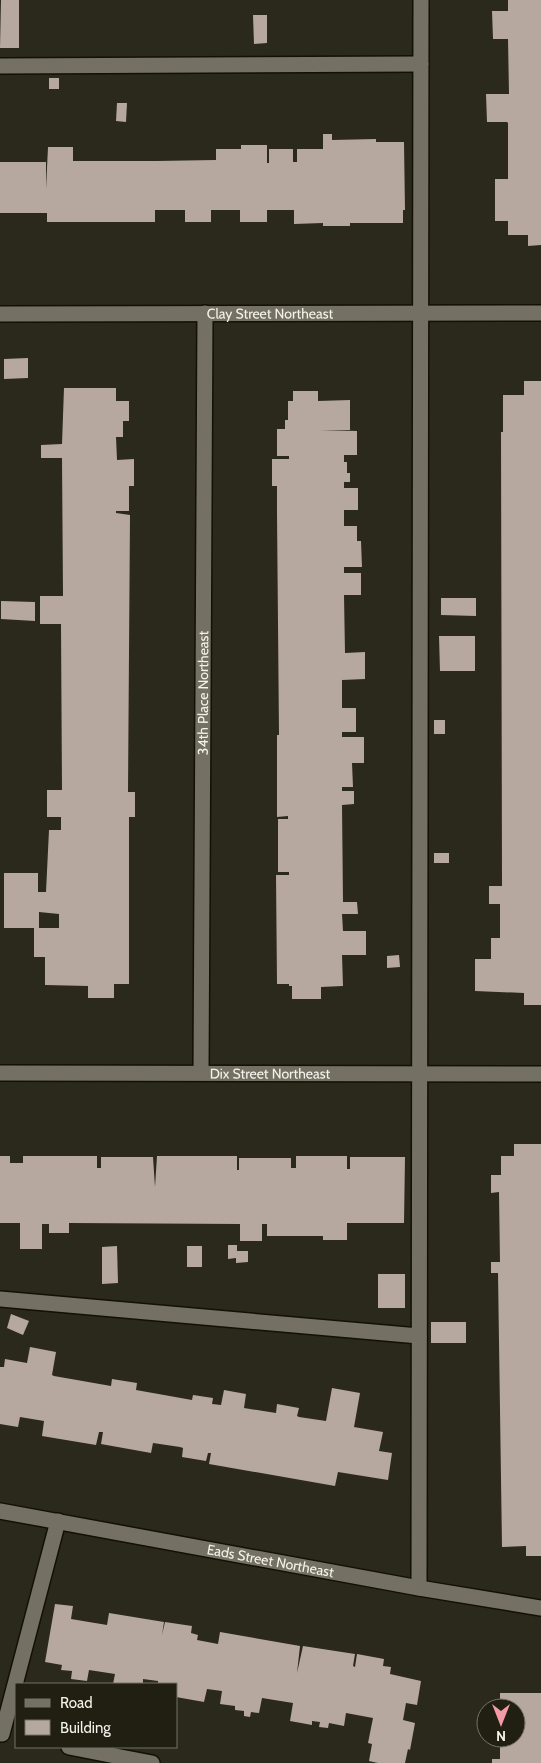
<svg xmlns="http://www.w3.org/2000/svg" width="541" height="1763" viewBox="0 0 541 1763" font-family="Cabin,sans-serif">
	<rect width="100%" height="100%" fill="#2b281c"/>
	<g fill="#b7a89f" fill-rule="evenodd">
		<polygon points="1,0 19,0 19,48 0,48"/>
		<polygon points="508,0 541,0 541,245 528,246 528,235 508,235 508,221 495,221 495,179 508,179 508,123 507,122 487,122 486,94 509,94 508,39 493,39 492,11 508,11"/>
		<polygon points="253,15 267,15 267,43 254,44"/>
		<rect x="49" y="78" width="10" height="11"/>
		<polygon points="117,103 127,103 126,122 116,121"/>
		<polygon points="323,134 332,134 332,140 376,139 376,142 404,142 405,210 403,210 403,223 350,223 350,226 323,226 323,223 294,224 294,210 267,210 267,222 240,222 240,210 211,210 211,222 185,222 185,210 155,210 155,222 47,222 47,213 0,213 0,162 46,162 46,189 48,147 73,147 73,161 156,161 216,160 216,149 241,149 241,145 267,145 267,163 269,163 269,149 293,149 293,162 297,162 297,149 323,149"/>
		<polygon points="28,358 28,378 4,379 4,359"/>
		<polygon points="524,381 541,381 541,1005 524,1005 524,993 475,991 475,959 491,959 491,938 500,938 500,904 489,904 489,886 502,886 501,432 503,432 503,395 524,395"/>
		<path d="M64,388H116V401H129V421H123V437H116L117,460L134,459V486H129V511H116V513L130,515L128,792H135V817H129V984H114V998H88V986L45,985V957H34V928H4V873H38V892H46L49,830H61V817H47V790H62L61,624H40V596H63L62,458H41V445L62,444ZM39,912L59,914V928H39Z"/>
		<polygon points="293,391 318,391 318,401 350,400 350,430 320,430 357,431 357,455 344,455 344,462 347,462 347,473 350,473 350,482 344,482 344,488 358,488 358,510 344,510 344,526 357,526 357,541 361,541 362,567 344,567 344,573 361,573 361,595 344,595 345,653 365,652 365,679 342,680 342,708 356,708 356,732 342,732 342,737 364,737 364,763 352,763 353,787 342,787 342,791 354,791 354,804 342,805 343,902 357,902 358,914 342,914 343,931 366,931 366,955 342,955 343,986 321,987 321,999 292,999 292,986 289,986 289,984 277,984 276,875 289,875 289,872 278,872 278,819 288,819 288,816 277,817 277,735 279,735 277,514 277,486 272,486 272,459 289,459 289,456 277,456 277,429 285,429 285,420 288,420 288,401 293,401"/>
		<polygon points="441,598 476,598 476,616 441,615"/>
		<polygon points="1,601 35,602 35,621 1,619"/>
		<polygon points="439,636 475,636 475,671 440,671"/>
		<rect x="434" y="720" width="11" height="14"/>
		<rect x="434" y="853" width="15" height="10"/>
		<polygon points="399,955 400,967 387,968 387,956"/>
		<polygon points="514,1144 541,1144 541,1556 526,1556 526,1546 502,1547 498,1273 491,1273 491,1262 500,1262 499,1192 491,1193 491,1175 501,1175 501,1156 514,1156"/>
		<polygon points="0,1156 10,1156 10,1163 23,1163 23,1156 97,1156 97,1168 101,1168 101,1157 153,1157 155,1187 157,1156 237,1156 237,1170 239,1170 239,1158 291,1158 291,1168 296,1168 296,1156 347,1156 347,1169 350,1169 350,1157 405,1157 404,1223 347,1223 347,1240 323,1240 323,1236 267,1236 267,1224 262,1224 262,1241 240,1241 240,1224 69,1223 69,1233 49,1233 49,1224 42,1224 42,1249 20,1249 20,1223 0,1223"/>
		<polygon points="228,1245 237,1245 237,1251 248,1251 248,1262 236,1263 236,1258 228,1259"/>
		<polygon points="117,1246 118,1283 102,1284 102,1247"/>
		<rect x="187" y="1246" width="15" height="21"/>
		<rect x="378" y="1274" width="27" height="34"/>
		<polygon points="11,1314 29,1321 23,1335 7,1328"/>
		<rect x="431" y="1322" width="35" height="21"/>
		<polygon points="30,1347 56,1352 52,1375 54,1376 111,1386 112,1379 137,1383 136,1390 192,1400 193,1395 213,1398 212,1404 221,1405 224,1390 246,1394 244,1408 276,1413 277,1404 299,1408 297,1416 299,1417 326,1421 332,1388 360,1393 354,1427 383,1432 379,1451 392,1453 388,1480 338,1472 335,1486 209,1464 211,1453 208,1453 206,1461 182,1457 183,1448 180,1447 153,1443 151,1453 101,1444 103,1432 99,1432 96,1445 42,1436 44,1421 20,1417 18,1427 0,1424 0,1367 4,1367 5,1359 27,1363"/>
		<polygon points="55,1604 73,1606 71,1619 107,1625 109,1613 164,1622 162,1635 165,1622 192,1626 191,1633 198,1635 197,1640 218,1644 220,1632 300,1646 297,1673 303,1646 355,1654 353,1666 355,1667 357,1654 384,1659 383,1666 391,1667 390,1674 421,1681 417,1705 406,1703 403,1720 415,1723 410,1750 408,1749 405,1763 378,1763 369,1761 372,1744 368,1743 373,1718 346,1713 344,1726 329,1723 328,1728 319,1727 320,1722 312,1721 312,1725 290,1721 293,1703 262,1698 259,1713 251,1712 250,1717 244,1716 244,1711 235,1710 235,1706 220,1704 222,1691 207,1689 204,1702 176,1697 176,1684 158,1684 158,1681 143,1679 143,1684 113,1684 115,1674 89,1670 87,1681 71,1679 72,1671 61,1670 62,1665 45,1662"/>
		<polygon points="500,1693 541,1693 541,1763 492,1763 492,1759 500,1759 500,1738 516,1738 516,1708 488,1708 488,1705 500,1705"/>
	</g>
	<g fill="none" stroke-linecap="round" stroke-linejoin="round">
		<defs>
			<g id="service">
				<polyline points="0,66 421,64"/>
				<polyline points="0,1299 419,1336"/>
				<polyline points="419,1588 421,0"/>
				<polyline points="2,1734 58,1521"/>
				<polyline points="69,1747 152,1763"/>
			</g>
			<g id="minor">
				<path id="s1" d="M0,314L541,313"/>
				<path id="s2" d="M0,1073L541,1074"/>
				<path id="s3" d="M201,1073L205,313"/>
				<path id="s4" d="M0,1511L419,1588L541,1608"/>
			</g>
		</defs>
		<use href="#service" stroke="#131006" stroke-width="18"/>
		<use href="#minor" stroke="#131006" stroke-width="18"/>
		<use href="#service" stroke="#747063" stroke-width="15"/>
		<use href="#minor" stroke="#747063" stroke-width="15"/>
	</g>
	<g text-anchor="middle" stroke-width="5" stroke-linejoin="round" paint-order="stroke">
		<g font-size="14" fill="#f4f2ea" stroke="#211e12">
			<text dy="5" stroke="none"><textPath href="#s1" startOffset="270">Clay Street Northeast</textPath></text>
			<text dy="5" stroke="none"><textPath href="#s3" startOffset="380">34th Place Northeast</textPath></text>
			<text dy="5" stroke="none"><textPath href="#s2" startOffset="270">Dix Street Northeast</textPath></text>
			<text dy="5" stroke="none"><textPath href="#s4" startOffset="275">Eads Street Northeast</textPath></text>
		</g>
	</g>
	<rect x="15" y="1683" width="162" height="65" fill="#211e12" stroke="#757368"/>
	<rect x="25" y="1699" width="25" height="8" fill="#747063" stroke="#757368"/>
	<text x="60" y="1708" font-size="15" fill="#f4f2ea">Road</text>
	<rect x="25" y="1720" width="25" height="15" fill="#b7a89f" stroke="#757368"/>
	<text x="60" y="1733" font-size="15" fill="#f4f2ea">Building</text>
	<g transform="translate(501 1723) rotate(180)"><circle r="24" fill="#211e12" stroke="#757368"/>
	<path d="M0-4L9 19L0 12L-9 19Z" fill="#f49aa6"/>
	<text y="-8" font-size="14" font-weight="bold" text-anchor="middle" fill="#f4f2ea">N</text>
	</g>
</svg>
